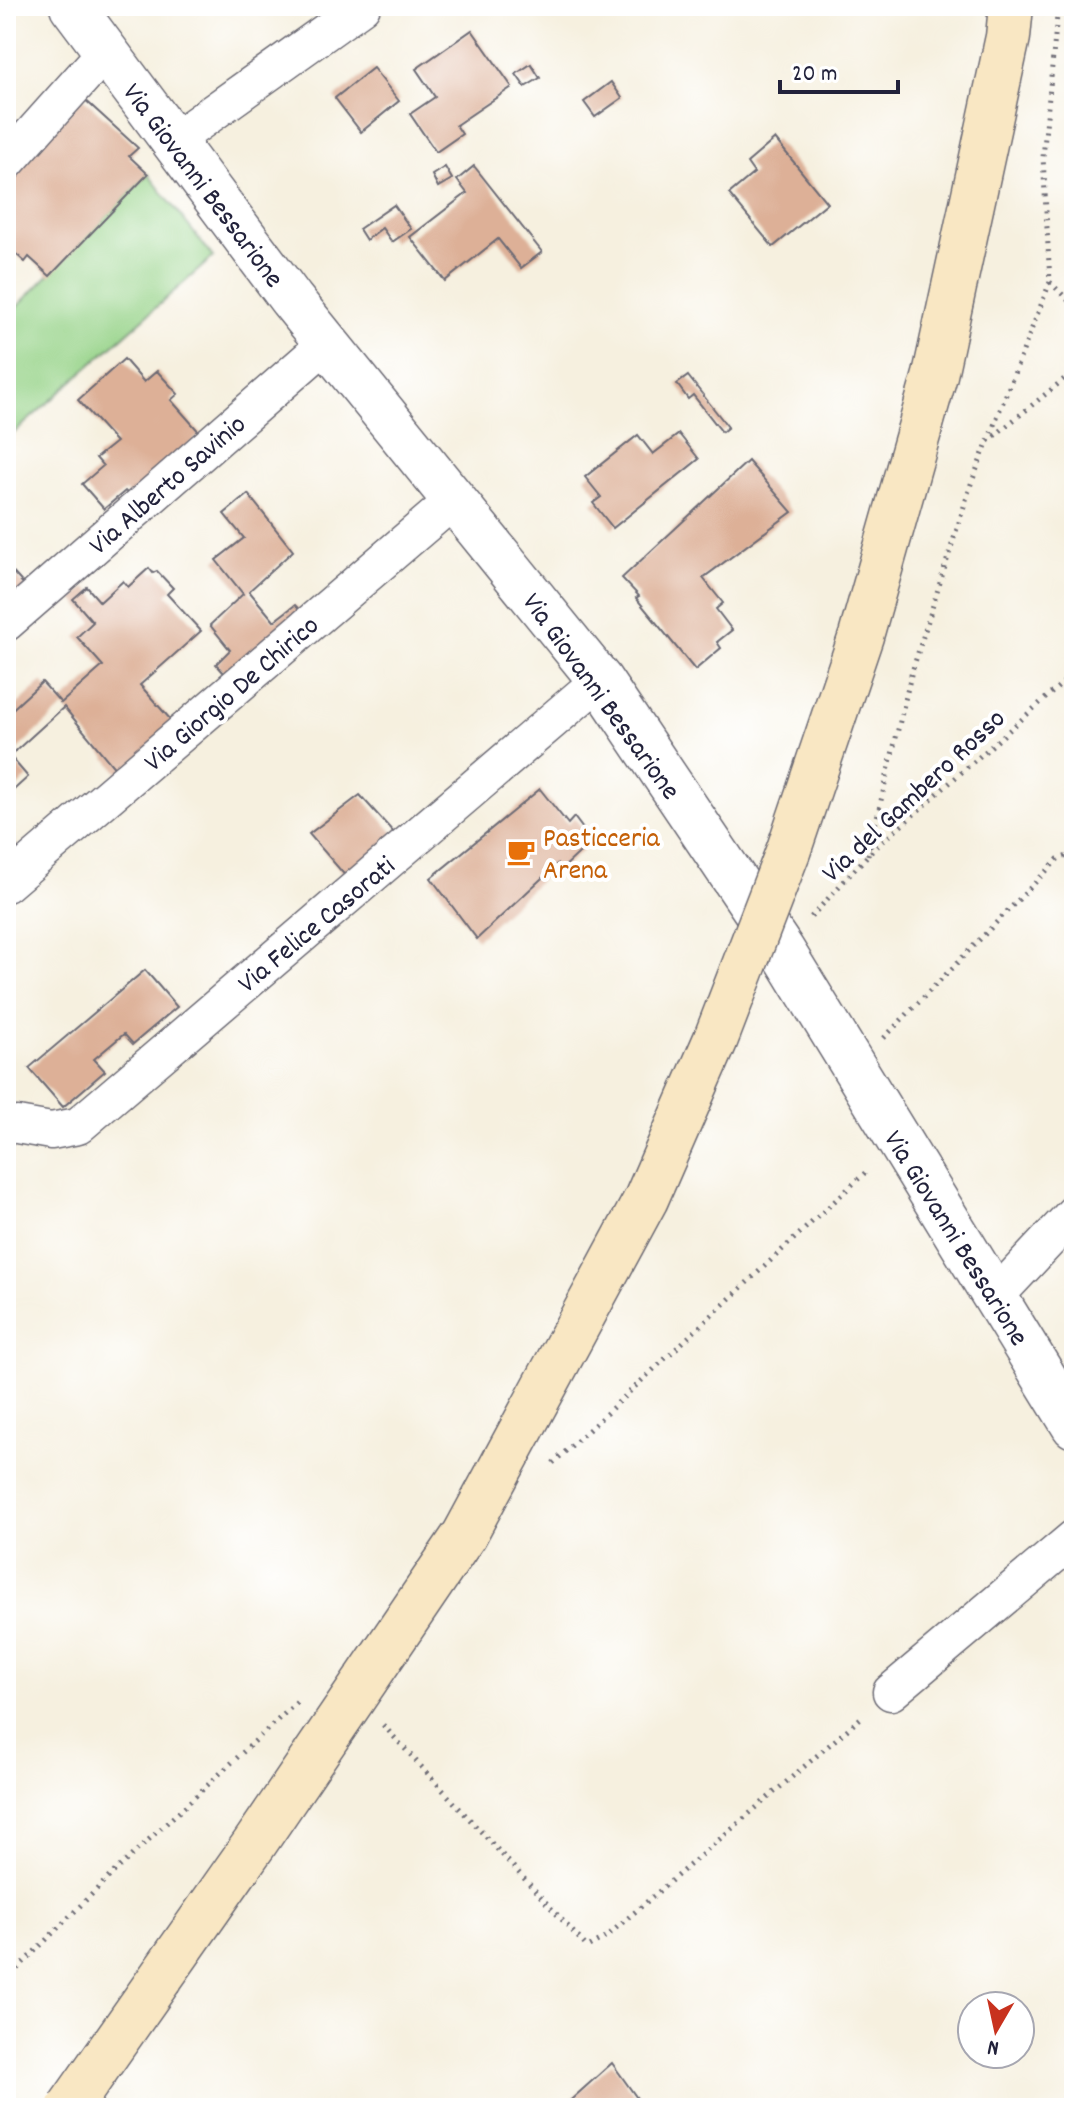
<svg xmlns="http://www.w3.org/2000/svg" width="1080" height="2114" viewBox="0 0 1080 2114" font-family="Dekko,sans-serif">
	<rect width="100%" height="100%" fill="#fff"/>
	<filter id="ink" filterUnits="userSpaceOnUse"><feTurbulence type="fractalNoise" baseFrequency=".0125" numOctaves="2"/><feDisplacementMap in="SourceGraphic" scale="16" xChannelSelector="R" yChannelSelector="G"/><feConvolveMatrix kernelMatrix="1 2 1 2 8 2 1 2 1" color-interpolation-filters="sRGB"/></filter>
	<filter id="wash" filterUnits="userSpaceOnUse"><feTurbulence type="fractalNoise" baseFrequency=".006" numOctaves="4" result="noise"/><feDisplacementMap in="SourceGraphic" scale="32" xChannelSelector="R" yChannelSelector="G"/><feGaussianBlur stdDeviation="1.8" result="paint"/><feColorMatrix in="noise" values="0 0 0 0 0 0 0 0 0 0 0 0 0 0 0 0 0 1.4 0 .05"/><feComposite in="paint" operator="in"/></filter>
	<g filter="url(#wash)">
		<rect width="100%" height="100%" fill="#f6f0df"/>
		<polygon fill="#96d388" stroke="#5c7a62" stroke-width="2" points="148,174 213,257 6,440 6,318"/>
		<g id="blocks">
			<g fill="#ddb097">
				<polygon points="472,30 512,87 456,125 462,134 436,152 410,114 435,97 416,69"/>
				<polygon points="531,64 540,78 525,87 516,74"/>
				<polygon points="373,68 399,101 361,132 335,98"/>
				<polygon points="611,82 622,98 595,117 584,102"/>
				<polygon points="82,97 138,148 129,156 148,174 50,276 29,257 25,262 6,245 11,235 6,231 6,182"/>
				<polygon points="775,139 827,203 773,247 729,194 754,173 747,163"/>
				<polygon points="474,166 542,252 521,268 498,239 445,281 410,237 467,193 457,180"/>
				<polygon points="445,167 452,179 438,187 432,175"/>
				<polygon points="394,205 411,229 392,242 382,228 366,240 359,229"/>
				<polygon points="124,359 144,382 157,371 178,394 171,400 201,434 130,496 125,491 104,509 82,484 103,466 96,458 116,442 78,400"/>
				<polygon points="688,376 728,427 722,432 693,395 688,399 677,384"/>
				<polygon points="679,434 699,459 613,528 593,503 601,497 585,477 638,435 653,454"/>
				<polygon points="748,461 792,512 703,578 723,603 716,609 732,630 717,642 721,648 695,670 636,598 639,596 622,578"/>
				<polygon points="248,494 293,551 249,591 274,621 295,605 306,617 231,681 216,664 230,650 210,625 243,594 216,560 244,538 224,514"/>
				<polygon points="9,568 27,588 6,606 6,570"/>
				<polygon points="149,568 153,573 157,571 173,588 167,594 201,631 140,685 178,728 121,776 64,707 10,756 28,777 6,797 6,715 42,682 61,703 103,666 77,637 93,622 73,599 87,587 100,602 123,581 128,587"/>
				<polygon points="540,789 568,824 574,817 592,841 561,870 557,864 477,939 431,878"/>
				<polygon points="360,795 395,834 349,880 309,834"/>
				<polygon points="6,832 18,848 6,857"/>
				<polygon points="145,970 177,1007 133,1044 124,1034 94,1059 105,1071 63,1107 29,1068"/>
				<polygon points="612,2063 644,2108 566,2108 564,2106"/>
			</g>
		</g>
	</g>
	<g filter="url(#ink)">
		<use href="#blocks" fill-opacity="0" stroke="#6c6a74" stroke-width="2"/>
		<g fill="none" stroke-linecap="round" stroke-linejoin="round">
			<defs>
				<g id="minor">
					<polyline points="173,141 362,6"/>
					<polyline points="6,163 106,51"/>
					<polyline points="6,623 327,343"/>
					<polyline points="6,884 454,500"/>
					<polyline points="17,1125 51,1131 78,1126 600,680"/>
					<polyline points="995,1297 1074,1213"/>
					<polyline points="891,1692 1074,1538"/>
				</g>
				<polyline id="tertiary" points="72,6 291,299 600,680 782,950 1074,1426"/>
			</defs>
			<use href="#minor" stroke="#6c6a74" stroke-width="39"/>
			<use href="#tertiary" stroke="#6c6a74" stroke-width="47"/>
			<g stroke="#6c6a74" stroke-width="5" stroke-dasharray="2 6" stroke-linecap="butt">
				<polyline points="1050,282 1074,306"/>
				<polyline points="988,441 1074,371"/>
				<polyline points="868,855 911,675 971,484 1050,282 1043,157 1058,6"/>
				<polyline points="811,917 868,855 1074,673"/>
				<polyline points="884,1038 1058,859 1074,854"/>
				<polyline points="553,1463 868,1170"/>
				<polyline points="383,1725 587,1947 607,1936 863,1716"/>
				<polyline points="6,1980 115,1871 297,1702"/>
			</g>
			<use href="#minor" stroke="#fff" stroke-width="36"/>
			<use href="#tertiary" stroke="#fff" stroke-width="44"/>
			<defs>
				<polyline id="secondary-bridge" points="69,2108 255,1843 465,1534 646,1199 715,1041 789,849 861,636 935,375 1008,37 1011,6"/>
			</defs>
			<use href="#secondary-bridge" stroke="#6c6a74" stroke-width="47" stroke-linecap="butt"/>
			<use href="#secondary-bridge" stroke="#f9e7c3" stroke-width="44"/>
		</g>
	</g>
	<defs>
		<symbol id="cafe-bare" viewBox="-9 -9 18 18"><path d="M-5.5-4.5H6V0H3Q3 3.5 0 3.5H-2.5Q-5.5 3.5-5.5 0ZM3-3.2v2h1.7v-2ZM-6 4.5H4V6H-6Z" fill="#e8710a" stroke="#fff" stroke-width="2.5" paint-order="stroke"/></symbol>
	</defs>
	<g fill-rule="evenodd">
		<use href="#cafe-bare" x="501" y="832" width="40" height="40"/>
	</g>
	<g text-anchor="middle" stroke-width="8" stroke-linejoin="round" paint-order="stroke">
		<g font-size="28" fill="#22223b" stroke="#fff">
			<text transform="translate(205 184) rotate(53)" y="10">Via Giovanni Bessarione</text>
			<text transform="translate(166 483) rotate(-41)" y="10">Via Alberto Savinio</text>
			<text transform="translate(230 692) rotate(-41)" y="10">Via Giorgio De Chirico</text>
			<text transform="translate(603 695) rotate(54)" y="10">Via Giovanni Bessarione</text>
			<text transform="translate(912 794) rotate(-43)" y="10">Via del Gambero Rosso</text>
			<text transform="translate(315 923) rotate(-40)" y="10">Via Felice Casorati</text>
			<text transform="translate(958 1237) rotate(58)" y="10">Via Giovanni Bessarione</text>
		</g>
		<g font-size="28" fill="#c56008" stroke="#fff" text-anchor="start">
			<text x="543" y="846">Pasticceria<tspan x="543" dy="32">Arena</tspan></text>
		</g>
	</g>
	<rect width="1080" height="2114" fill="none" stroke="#fff" stroke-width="32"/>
	<g transform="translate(996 2030) rotate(189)"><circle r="38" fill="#ffffff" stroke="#a7a7b1" stroke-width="2"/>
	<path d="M0-6L14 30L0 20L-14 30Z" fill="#c8321e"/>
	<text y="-12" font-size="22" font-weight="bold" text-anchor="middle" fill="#22223b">N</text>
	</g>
	<path d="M780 80v12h118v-12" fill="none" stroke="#22223b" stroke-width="4"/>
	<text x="792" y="80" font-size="24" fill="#22223b" stroke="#ffffff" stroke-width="6" paint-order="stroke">20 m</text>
</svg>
